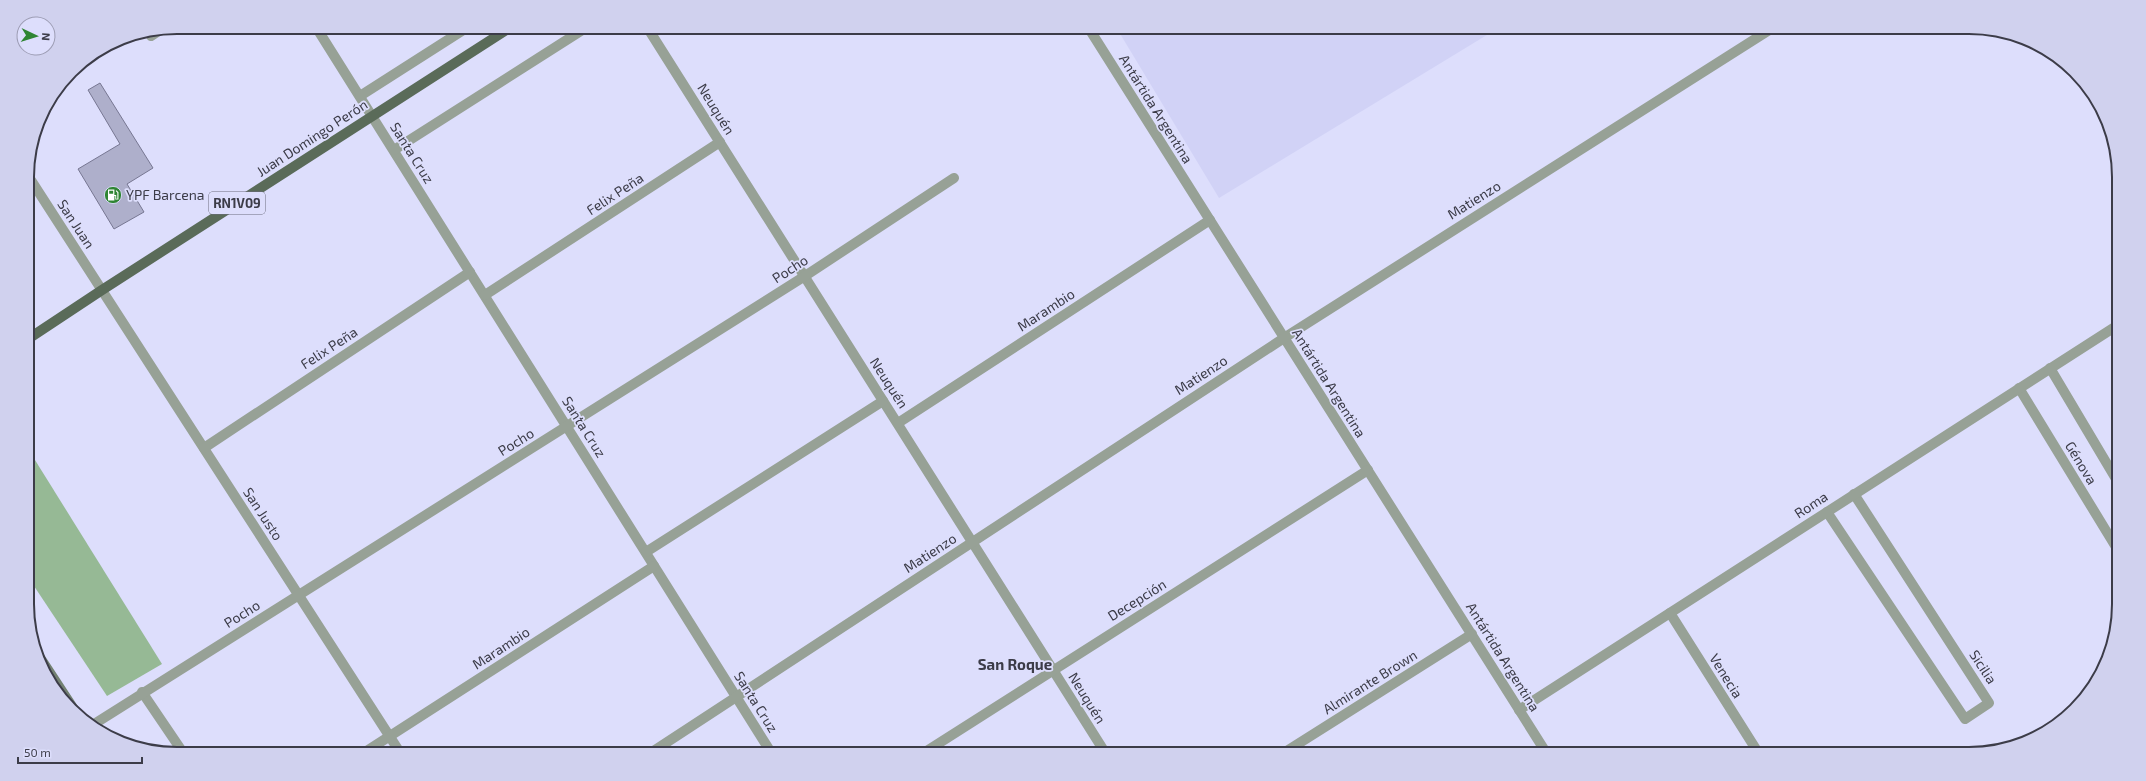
<svg xmlns="http://www.w3.org/2000/svg" width="2146" height="781" viewBox="0 0 2146 781" font-family="'Exo 2',sans-serif">
	<rect width="100%" height="100%" fill="#dddefc"/>
	<polygon fill="#d1d2f6" points="1116,27 1500,27 1219,198"/>
	<polygon fill="#96b995" points="30,452 162,664 107,696 30,580"/>
	<polygon fill="#aeafcb" stroke="#777792" points="100,83 153,168 127,184 144,212 114,229 78,169 120,144 88,90"/>
	<g fill="none" stroke-linecap="round" stroke-linejoin="round">
		<g stroke="#97a196" stroke-width="10">
			<polyline points="316,27 772,754"/>
			<polyline points="647,27 1106,754"/>
			<polyline points="1088,27 1547,754"/>
			<polyline points="151,36 160,30"/>
			<polyline points="360,96 468,27"/>
			<polyline points="394,150 587,27"/>
			<polyline points="27,174 401,754"/>
			<polyline points="485,295 720,142"/>
			<polyline points="2050,368 2119,484"/>
			<polyline points="2019,388 2119,552"/>
			<polyline points="898,423 1210,220"/>
			<polyline points="204,448 470,272"/>
			<polyline points="1827,512 1965,719 1989,703 1854,494"/>
			<polyline points="646,552 883,401"/>
			<polyline points="1670,613 1759,754"/>
			<polyline points="142,692 184,754"/>
			<polyline points="1519,710 2118,325"/>
			<polyline points="91,726 805,276 954,178"/>
			<polyline points="362,754 654,566"/>
			<polyline points="649,754 1284,338 1774,27"/>
			<polyline points="922,754 1368,470"/>
			<polyline points="1282,754 1472,634"/>
		</g>
		<polyline stroke="#738172" stroke-width="10" points="35,650 77,714"/>
		<polyline stroke="#5a6b59" stroke-width="10" points="28,339 102,290 511,27"/>
	</g>
	<defs>
		<symbol id="fuel-disc" viewBox="-11 -11 22 22"><circle r="9.5" fill="#2f8533" stroke="#dddefc"/><path d="M-5.5-6h7V0h2V4h1.3V-2.5L3-4.5l.8-.8L6-3V5H2.5V1h-1V6h-7ZM-4.2-4.7v3.2H.2V-4.7Z" fill="#fff"/></symbol>
	</defs>
	<g fill-rule="evenodd">
		<use href="#fuel-disc" x="103" y="185" width="20" height="20"/>
	</g>
	<g text-anchor="middle" stroke-width="3.5" stroke-linejoin="round" paint-order="stroke">
		<rect fill="#dddefc" stroke="#6c6d7e" stroke-width="1" x="209" y="192" width="56" height="22" rx="3"/>
		<g font-size="13" font-weight="bold" fill="#3c3c48">
			<text x="237" y="208">RN1V09</text>
		</g>
		<g font-size="14" fill="#3c3c48" stroke="#dddefc">
			<text transform="translate(716 109) rotate(58)" y="5">Neuquén</text>
			<text transform="translate(1156 109) rotate(58)" y="5">Antártida Argentina</text>
			<text transform="translate(312 138) rotate(-33)" y="5">Juan Domingo Perón</text>
			<text transform="translate(412 153) rotate(58)" y="5">Santa Cruz</text>
			<text transform="translate(615 194) rotate(-33)" y="5">Felix Peña</text>
			<text transform="translate(1474 200) rotate(-32)" y="5">Matienzo</text>
			<text transform="translate(76 224) rotate(57)" y="5">San Juan</text>
			<text transform="translate(790 269) rotate(-33)" y="5">Pocho</text>
			<text transform="translate(1046 310) rotate(-33)" y="5">Marambio</text>
			<text transform="translate(329 348) rotate(-33)" y="5">Felix Peña</text>
			<text transform="translate(1201 375) rotate(-33)" y="5">Matienzo</text>
			<text transform="translate(889 383) rotate(57)" y="5">Neuquén</text>
			<text transform="translate(1329 383) rotate(58)" y="5">Antártida Argentina</text>
			<text transform="translate(584 427) rotate(58)" y="5">Santa Cruz</text>
			<text transform="translate(516 442) rotate(-32)" y="5">Pocho</text>
			<text transform="translate(2081 463) rotate(59)" y="5">Génova</text>
			<text transform="translate(1811 505) rotate(-33)" y="5">Roma</text>
			<text transform="translate(263 514) rotate(57)" y="5">San Justo</text>
			<text transform="translate(930 553) rotate(-33)" y="5">Matienzo</text>
			<text transform="translate(1137 600) rotate(-32)" y="5">Decepción</text>
			<text transform="translate(242 614) rotate(-32)" y="5">Pocho</text>
			<text transform="translate(501 648) rotate(-33)" y="5">Marambio</text>
			<text transform="translate(1503 657) rotate(58)" y="5">Antártida Argentina</text>
			<text transform="translate(1983 667) rotate(57)" y="5">Sicilia</text>
			<text transform="translate(1726 676) rotate(58)" y="5">Venecia</text>
			<text transform="translate(1370 682) rotate(-32)" y="5">Almirante Brown</text>
			<text transform="translate(1087 698) rotate(58)" y="5">Neuquén</text>
			<text transform="translate(756 702) rotate(58)" y="5">Santa Cruz</text>
		</g>
		<g font-size="14" fill="#3c3c48" stroke="#dddefc" text-anchor="start">
			<text x="126" y="200">YPF Barcena</text>
		</g>
		<g font-size="15" font-weight="bold" fill="#3c3c48" stroke="#dddefc">
			<text x="1015" y="670">San Roque</text>
		</g>
	</g>
	<path d="M0 0H2146V781H0ZM177 34H1969A143 143 0 0 1 2112 177V604A143 143 0 0 1 1969 747H177A143 143 0 0 1 34 604V177A143 143 0 0 1 177 34Z" fill="#d0d1ee" fill-rule="evenodd"/>
	<path fill="none" stroke="#3c3c48" stroke-width="2" d="M177 34H1969A143 143 0 0 1 2112 177V604A143 143 0 0 1 1969 747H177A143 143 0 0 1 34 604V177A143 143 0 0 1 177 34Z"/>
	<g transform="translate(36 36) rotate(94)"><circle r="19" fill="#dddefc" stroke="#9d9db4"/>
	<path d="M0-3L7 15L0 10L-7 15Z" fill="#2f8533"/>
	<text y="-6" font-size="11" font-weight="bold" text-anchor="middle" fill="#3c3c48">N</text>
	</g>
	<path d="M18 757v6h124v-6" fill="none" stroke="#3c3c48" stroke-width="2"/>
	<text x="24" y="757" font-size="12" fill="#3c3c48" stroke="#dddefc" stroke-width="3" paint-order="stroke">50 m</text>
</svg>
